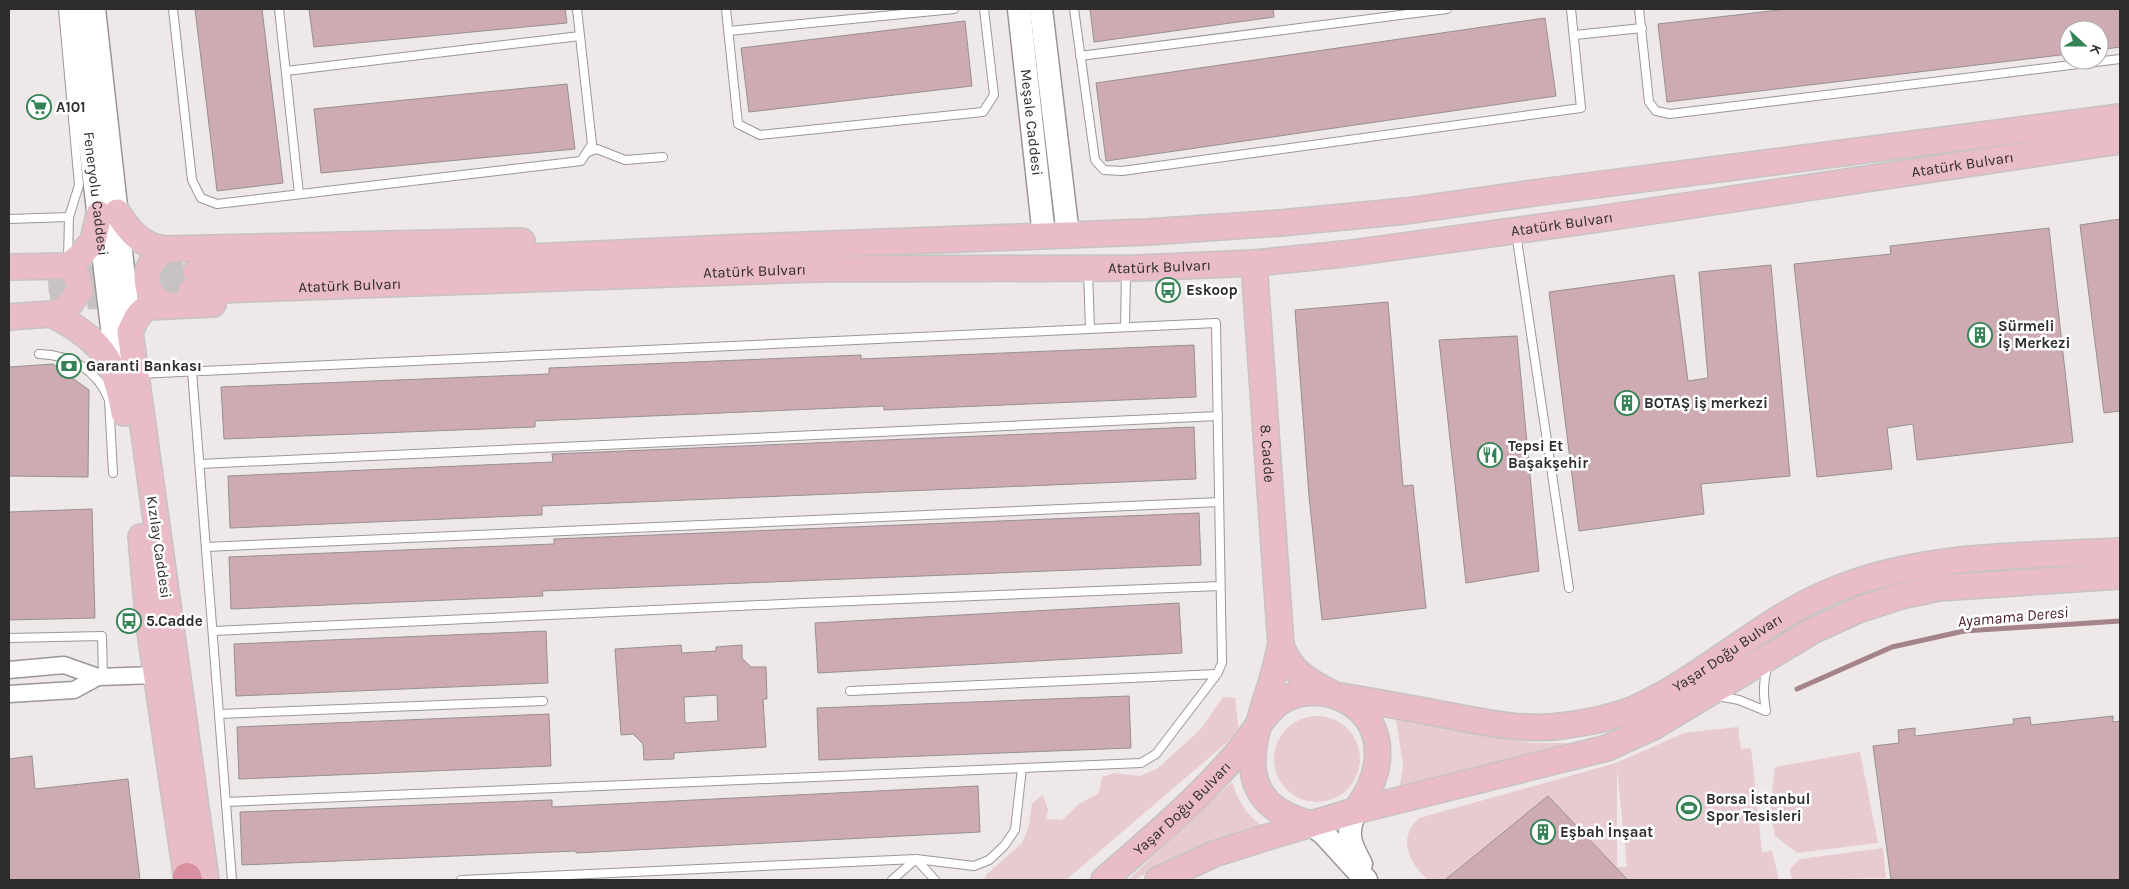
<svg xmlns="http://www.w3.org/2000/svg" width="2129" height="889" viewBox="0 0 2129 889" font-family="Karla,sans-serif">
	<rect width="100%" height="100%" fill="#eee8e9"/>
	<g fill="#e7cbd1" fill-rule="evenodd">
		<polygon points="1223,697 1235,698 1239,732 1066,880 984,880 986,875 1022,843 1029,826 1032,803 1043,795 1048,810 1046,819 1062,820 1079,804 1099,793 1102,777 1114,773 1140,776 1158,768 1200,730"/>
		<circle cx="1317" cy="759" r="43"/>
		<polygon points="1396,720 1533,743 1573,743 1399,792 1403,765"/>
		<path d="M1738,727L1741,749L1751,748L1762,852L1772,851L1779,880H1629L1548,796L1445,880H1428C1409,863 1397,838 1419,818L1616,763L1684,733ZM1617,770L1627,867H1617Z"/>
		<polygon points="1860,752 1878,843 1797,853 1775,836 1770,810 1775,767"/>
		<path d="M1232,782C1239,802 1246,815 1264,827L1203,845L1133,880H1128Z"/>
		<polygon points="1883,848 1886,878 1792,880 1790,869 1800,859"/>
	</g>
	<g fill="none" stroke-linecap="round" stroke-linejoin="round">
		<polyline stroke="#a48389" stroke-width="5" points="1797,689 1892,647 1964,631 2120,621"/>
	</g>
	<g fill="#ceabb2" stroke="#969091" fill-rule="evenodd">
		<polygon points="195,9 262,9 283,183 217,191"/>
		<polygon points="309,9 565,9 567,23 314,47"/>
		<polygon points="1090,9 1273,9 1274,17 1094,42"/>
		<polygon points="1788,9 2120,9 2120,47 2099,50 2099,30 2069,30 2069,54 1667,102 1658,24"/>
		<polygon points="1545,18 1556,96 1106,161 1096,83"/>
		<polygon points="965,21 972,86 749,112 741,48"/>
		<polygon points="567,84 575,149 321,173 314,109"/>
		<polygon points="2120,219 2120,411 2104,413 2080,225"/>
		<polygon points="2049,228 2073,442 1917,460 1913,424 1887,428 1892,469 1817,477 1794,264 1891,254 1890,246"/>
		<polygon points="1771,265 1790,476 1701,484 1704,514 1579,531 1549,292 1674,275 1688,381 1708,378 1699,272"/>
		<polygon points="1388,302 1403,486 1413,485 1426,608 1322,620 1309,496 1295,310"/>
		<polygon points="1517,336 1539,571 1466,583 1439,340"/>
		<polygon points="1194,345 1196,397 884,410 884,406 535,421 535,427 224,439 221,387 549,374 549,368 861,355 861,359"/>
		<polygon points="53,364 89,390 88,477 9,476 9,367"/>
		<polygon points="1194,427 1196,479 542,506 542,515 230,528 228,476 553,462 552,454"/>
		<polygon points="92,509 95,618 9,620 9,512"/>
		<polygon points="1199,513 1201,565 542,591 543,596 231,609 229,557 554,544 554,539"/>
		<polygon points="1179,603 1182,653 818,673 815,623"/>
		<polygon points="546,631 548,683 236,696 234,644"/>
		<path d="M681,645L682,653L716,651V647L742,645V658L751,667H766L767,699H763L766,747L674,753V759L644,760L643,744L633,734L621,735L615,649ZM717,695L718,721L685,723L684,697Z"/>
		<polygon points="1129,696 1131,748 819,760 817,708"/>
		<polygon points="549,714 551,766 239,779 237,727"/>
		<polygon points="2113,716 2113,722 2120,721 2120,880 1891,880 1873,746 1899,743 1898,730 1915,728 1915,736 2014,724 2013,719 2030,717 2031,725"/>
		<polygon points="32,756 35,789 128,779 140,880 9,880 9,759"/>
		<polygon points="978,786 980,832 576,853 576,851 242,865 240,812 552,800 552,807"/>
		<polygon points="1548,796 1628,880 1445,880"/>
	</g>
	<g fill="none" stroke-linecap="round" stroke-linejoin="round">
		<g stroke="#c8c2c3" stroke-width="25" stroke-dasharray="25 12" stroke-linecap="butt">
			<polyline points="48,281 196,272"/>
			<polyline points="50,299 191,291"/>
		</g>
		<defs>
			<g id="lane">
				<polyline points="63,9 79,185 69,217"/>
				<polyline points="173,9 192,180 201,198 217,204 581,161 592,144 577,9"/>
				<polyline points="279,9 299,194"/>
				<polyline points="726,9 738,124 760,135 983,112 994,95 984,9"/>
				<polyline points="1074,9 1095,160 1104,170 1122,171 1581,108 1571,9"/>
				<polyline points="1639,9 1649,102 1656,111 1670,114 2120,59"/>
				<polyline points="729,31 954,9"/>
				<polyline points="1575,35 1642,28"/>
				<polyline points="1080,56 1447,9"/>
				<polyline points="286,71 580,36"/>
				<polyline points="588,152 597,149 625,160 663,157"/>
				<polyline points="9,219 69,217 68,259"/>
				<polyline points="1516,233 1569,588"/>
				<polyline points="1088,272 1090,329"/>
				<polyline points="1125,327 1126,272"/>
				<path d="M39,354C70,355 97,369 109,400L113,473"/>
				<polyline points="192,371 232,880"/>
				<polyline points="138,374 1216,323 1222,663 1217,674 1156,754 1141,763 226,802"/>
				<polyline points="200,464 1218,416"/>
				<polyline points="206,547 1219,502"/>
				<polyline points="213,631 803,603 1220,586"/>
				<polyline points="9,638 102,636 103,676"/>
				<polyline points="850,691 1217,674"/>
				<polyline points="1718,696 1739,700 1766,711"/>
				<path d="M1766,711C1763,694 1763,681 1768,664"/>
				<polyline points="219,714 543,701"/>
				<polyline points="461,880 916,859 974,866 989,860 1004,846 1015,830 1022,768"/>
				<polyline points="892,880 916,859 935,880"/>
			</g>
			<g id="street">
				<polyline points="9,670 64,665 98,677 156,675"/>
				<polyline points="9,694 74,690 98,677"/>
			</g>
			<g id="secondary">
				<path id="s1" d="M74,9L118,378"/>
				<polyline points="94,9 130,332"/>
				<path id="s2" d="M1019,9L1044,236"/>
				<polyline points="1041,9 1068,235"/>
				<path d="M1355,811C1346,835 1349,842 1361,864"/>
				<polyline points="1311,824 1324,834 1366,880"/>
			</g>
			<g id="primary">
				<path d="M117,212C129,231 141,246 165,249L522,241"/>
				<path d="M165,249C147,262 142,278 153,298L167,305"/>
				<path id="s3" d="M1254,263L1281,645C1291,674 1310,682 1335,695C1372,701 1409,708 1446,715C1484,722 1522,731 1561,726C1585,723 1611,718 1634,709C1706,677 1763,618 1837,589C1925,553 2027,556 2120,551"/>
				<polyline points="9,267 68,266 80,256 93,241 99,214"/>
				<polyline points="196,272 749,247 1148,232 1280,223 1406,211 1541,192 2120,117"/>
				<path id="s4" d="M191,291L813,269L1138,268L1254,263L1344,254L1592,220L2120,141"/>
				<path d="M51,314C101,339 115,359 124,413"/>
				<polyline points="9,317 51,314 65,310 80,290 77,276 68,266"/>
				<polyline points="141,537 149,625 187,880"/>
				<path d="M1281,645C1277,660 1274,675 1269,690C1250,749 1232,803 1311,824"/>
				<path d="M206,880L130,332C135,321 138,312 149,307L213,304"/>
				<path id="s5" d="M1104,880C1148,841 1194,803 1233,758C1248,742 1259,720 1276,705C1283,699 1293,695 1303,693C1319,691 1333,693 1347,701C1390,725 1383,777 1355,811"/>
				<polyline points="1158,880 1214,854 1274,835 1355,811 1607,748 1653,727 1812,631 1858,610 1901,596 1938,588 2120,576"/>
			</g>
			<polyline id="highway" points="187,877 188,880"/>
		</defs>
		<use href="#lane" stroke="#9c9697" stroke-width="10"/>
		<use href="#street" stroke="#9c9697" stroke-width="19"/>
		<use href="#secondary" stroke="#9c9697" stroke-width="25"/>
		<use href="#primary" stroke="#c5c4c4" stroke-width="28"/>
		<use href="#highway" stroke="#c5c4c4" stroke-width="30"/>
		<use href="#lane" stroke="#fff" stroke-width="8"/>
		<use href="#street" stroke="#fff" stroke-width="16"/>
		<use href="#secondary" stroke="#fff" stroke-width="22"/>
		<use href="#primary" stroke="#e9bcc7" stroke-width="25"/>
		<use href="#highway" stroke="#da90a1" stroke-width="28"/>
	</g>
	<defs>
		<symbol id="supermarket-ring" viewBox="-11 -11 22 22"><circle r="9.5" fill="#fff" stroke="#338354" stroke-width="1.5"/><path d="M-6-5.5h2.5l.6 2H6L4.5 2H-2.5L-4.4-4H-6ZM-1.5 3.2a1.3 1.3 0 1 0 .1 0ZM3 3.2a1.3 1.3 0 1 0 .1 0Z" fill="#338354"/></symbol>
		<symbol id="bus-ring" viewBox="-11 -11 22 22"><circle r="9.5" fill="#fff" stroke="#338354" stroke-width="1.5"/><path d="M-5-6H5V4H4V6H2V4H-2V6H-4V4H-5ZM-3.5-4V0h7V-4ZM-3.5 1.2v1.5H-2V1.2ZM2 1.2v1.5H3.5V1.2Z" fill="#338354"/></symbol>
		<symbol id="building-ring" viewBox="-11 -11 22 22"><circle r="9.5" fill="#fff" stroke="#338354" stroke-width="1.5"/><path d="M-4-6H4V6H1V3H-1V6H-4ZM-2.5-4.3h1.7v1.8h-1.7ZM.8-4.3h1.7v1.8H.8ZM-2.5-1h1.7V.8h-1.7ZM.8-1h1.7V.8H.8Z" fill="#338354"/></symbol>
		<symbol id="bank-ring" viewBox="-11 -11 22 22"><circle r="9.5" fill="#fff" stroke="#338354" stroke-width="1.5"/><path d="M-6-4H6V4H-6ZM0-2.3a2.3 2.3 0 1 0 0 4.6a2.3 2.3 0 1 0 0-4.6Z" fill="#338354"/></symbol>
		<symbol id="restaurant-ring" viewBox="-11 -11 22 22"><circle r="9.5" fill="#fff" stroke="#338354" stroke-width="1.5"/><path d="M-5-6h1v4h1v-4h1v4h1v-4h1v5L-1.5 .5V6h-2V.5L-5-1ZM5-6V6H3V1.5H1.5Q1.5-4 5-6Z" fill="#338354"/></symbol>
		<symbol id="stadium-ring" viewBox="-11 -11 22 22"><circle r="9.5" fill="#fff" stroke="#338354" stroke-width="1.5"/><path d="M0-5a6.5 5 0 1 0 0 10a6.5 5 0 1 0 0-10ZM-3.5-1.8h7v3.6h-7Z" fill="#338354"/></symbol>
	</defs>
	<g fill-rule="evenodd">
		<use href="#supermarket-ring" x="25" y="93" width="28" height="28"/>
		<use href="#bus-ring" x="1154" y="276" width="28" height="28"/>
		<use href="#building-ring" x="1966" y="321" width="28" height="28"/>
		<use href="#bank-ring" x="55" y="352" width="28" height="28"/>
		<use href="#building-ring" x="1613" y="389" width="28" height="28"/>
		<use href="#restaurant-ring" x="1476" y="441" width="28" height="28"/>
		<use href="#bus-ring" x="115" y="607" width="28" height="28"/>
		<use href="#stadium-ring" x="1675" y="794" width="28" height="28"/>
		<use href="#building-ring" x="1529" y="818" width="28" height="28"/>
	</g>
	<g text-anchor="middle" stroke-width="5" stroke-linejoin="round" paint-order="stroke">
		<g font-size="15" font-weight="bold" fill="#2f2c2d" stroke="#fff" text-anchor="start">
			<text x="56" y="112">A101</text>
			<text x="1186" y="295">Eskoop</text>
			<text x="1998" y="331">Sürmeli<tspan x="1998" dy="17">İş Merkezi</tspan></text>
			<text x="86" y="371">Garanti Bankası</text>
			<text x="1644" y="408">BOTAŞ iş merkezi</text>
			<text x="1508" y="451">Tepsi Et<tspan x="1508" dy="17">Başakşehir</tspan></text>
			<text x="146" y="626">5.Cadde</text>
			<text x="1706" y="804">Borsa İstanbul<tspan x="1706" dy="17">Spor Tesisleri</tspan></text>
			<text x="1560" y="837">Eşbah İnşaat</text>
		</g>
		<g font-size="15" fill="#2f2c2d" stroke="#fff">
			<text dy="5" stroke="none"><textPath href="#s2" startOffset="114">Meşale Caddesi</textPath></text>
			<text dy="5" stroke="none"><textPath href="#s4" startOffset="1779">Atatürk Bulvarı</textPath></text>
			<text dy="5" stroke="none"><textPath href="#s1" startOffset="186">Feneryolu Caddesi</textPath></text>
			<text dy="5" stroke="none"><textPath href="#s4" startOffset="1374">Atatürk Bulvarı</textPath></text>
			<text dy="5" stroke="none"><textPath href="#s4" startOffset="969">Atatürk Bulvarı</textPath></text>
			<text dy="5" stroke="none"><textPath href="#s4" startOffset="564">Atatürk Bulvarı</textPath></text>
			<text dy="5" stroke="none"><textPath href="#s4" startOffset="159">Atatürk Bulvarı</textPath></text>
			<text dy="5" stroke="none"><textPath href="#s3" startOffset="191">8. Cadde</textPath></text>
			<text transform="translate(159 547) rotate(82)" y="5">Kızılay Caddesi</text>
			<text dy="5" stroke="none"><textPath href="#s3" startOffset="872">Yaşar Doğu Bulvarı</textPath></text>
			<text dy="5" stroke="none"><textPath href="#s5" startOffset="106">Yaşar Doğu Bulvarı</textPath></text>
		</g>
		<g font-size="16" font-style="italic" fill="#481a28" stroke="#fff">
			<text transform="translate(2013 616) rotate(-5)" y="6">Ayamama Deresi</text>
		</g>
	</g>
	<rect width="2129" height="889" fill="none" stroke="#2f2c2d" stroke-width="20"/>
	<g transform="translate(2084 45) rotate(111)"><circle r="24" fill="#ffffff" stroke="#acabab"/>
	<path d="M0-4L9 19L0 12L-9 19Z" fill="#338354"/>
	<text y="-8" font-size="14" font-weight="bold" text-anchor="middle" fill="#2f2c2d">K</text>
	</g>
</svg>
